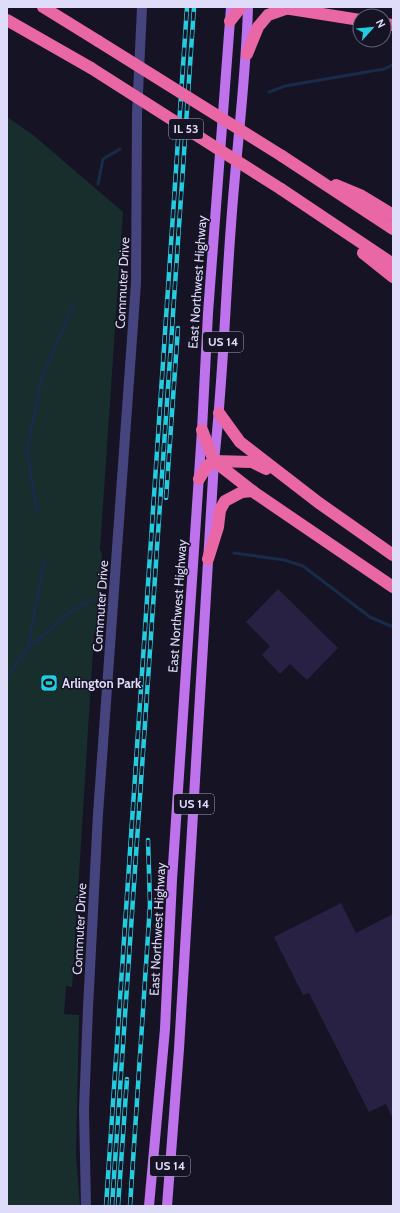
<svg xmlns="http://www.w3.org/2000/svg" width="400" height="1213" viewBox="0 0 400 1213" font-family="Cabin,sans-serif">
	<rect width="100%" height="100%" fill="#161325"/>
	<polygon fill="#172e2d" points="7,117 33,135 123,212 100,549 102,555 98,629 94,634 72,987 66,986 64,1014 79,1015 76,1156 80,1206 7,1206"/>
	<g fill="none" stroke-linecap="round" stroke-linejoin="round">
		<g stroke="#182b49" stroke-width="3">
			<polyline points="269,92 285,86 384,69 393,65"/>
			<polyline points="98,184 103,159 120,149"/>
			<polyline points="37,511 27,451 42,377 74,304"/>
			<polyline points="234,553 284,560 303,566 370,617 393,627"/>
			<polyline points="28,648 44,561"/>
			<polyline points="7,676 28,648 73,610 92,600"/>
		</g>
	</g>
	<g fill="#282143">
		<polygon points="278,589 338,648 307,680 290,664 280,674 262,655 270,646 246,622"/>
		<polygon points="341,903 356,933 393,914 393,1119 386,1104 369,1112 309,993 303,995 274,937"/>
	</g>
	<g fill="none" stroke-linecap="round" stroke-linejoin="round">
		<polyline stroke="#46447e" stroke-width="10" points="86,1206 84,1110 88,1008 98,814 136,283 137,114 142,7"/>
		<g stroke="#be72eb" stroke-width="10">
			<polyline points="149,1206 165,1029 172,880 202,430 208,313 231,7"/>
			<path d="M167,1206L179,1049L214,461C223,383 225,304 231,225C236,152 246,80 248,7"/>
		</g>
		<g stroke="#ea67a6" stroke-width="12">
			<polyline points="43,7 98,41"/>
			<polyline points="278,7 360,20"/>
			<polyline points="7,20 91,68"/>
			<polyline points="230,21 241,7"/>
			<polyline points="384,24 393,25"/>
			<polyline points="247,54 258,27 268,15 285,9"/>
			<polyline points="282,156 393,229"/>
			<polyline points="336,185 360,195 393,215"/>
			<polyline points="281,189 393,264"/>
			<polyline points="363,253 393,277"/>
			<polyline points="219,413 240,442 319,503 393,555"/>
			<polyline points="202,430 214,461 255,493 393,587"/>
			<polyline points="199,479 207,466 214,461 252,462 266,469"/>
			<polyline points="208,559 218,527 220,510 225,501 242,492 252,491"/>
		</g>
		<defs>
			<g id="rail">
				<polyline points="166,498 178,328"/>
				<polyline points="106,1206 187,7"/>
				<polyline points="112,1206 194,7"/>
				<polyline points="118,1206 127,1079"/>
				<polyline points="130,1206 150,905 148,840"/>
			</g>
		</defs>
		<use href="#rail" stroke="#22cde0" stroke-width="4.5"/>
		<use href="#rail" stroke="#161325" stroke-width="3" stroke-dasharray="9" stroke-linecap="butt"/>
		<g stroke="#ea67a6" stroke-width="12">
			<polyline points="98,41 282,156"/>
			<polyline points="91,68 281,189"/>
		</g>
	</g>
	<defs>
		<symbol id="stadium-square" viewBox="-11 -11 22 22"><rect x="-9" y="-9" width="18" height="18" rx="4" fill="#22cde0" stroke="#161325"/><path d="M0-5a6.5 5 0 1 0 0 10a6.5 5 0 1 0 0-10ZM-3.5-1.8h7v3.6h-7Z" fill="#111"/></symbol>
	</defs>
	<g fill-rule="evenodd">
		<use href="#stadium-square" x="39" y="673" width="20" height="20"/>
	</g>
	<g text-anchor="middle" stroke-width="3" stroke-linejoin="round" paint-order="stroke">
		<g fill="#161325" stroke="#a3a0ba" stroke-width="1">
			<rect x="169" y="119" width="34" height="20" rx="3"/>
			<rect x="203" y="332" width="40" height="20" rx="3"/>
			<rect x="174" y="794" width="40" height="20" rx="3"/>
			<rect x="150" y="1156" width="40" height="20" rx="3"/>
		</g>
		<g font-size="12" font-weight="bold" fill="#dfdcfa">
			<text x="186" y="133">IL 53</text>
			<text x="223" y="346">US 14</text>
			<text x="194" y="808">US 14</text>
			<text x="170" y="1170">US 14</text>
		</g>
		<g font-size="13" fill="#dfdcfa" stroke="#161325">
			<text transform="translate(197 282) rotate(-86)" y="5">East Northwest Highway</text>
			<text transform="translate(122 283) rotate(-87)" y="5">Commuter Drive</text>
			<text transform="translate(100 606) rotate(-86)" y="5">Commuter Drive</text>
			<text transform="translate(177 606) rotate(-86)" y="5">East Northwest Highway</text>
			<text transform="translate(79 929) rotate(-87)" y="5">Commuter Drive</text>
			<text transform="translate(157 929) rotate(-87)" y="5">East Northwest Highway</text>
		</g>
		<g font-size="13" font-weight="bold" fill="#dfdcfa" stroke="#161325" text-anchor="start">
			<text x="62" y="688">Arlington Park</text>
		</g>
	</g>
	<rect width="400" height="1213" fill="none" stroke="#dfdcfa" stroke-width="16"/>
	<g transform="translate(372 28) rotate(63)"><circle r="19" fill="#161325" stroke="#66637a"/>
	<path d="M0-3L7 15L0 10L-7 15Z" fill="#22cde0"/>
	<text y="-6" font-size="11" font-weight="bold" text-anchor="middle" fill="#dfdcfa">N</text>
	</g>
</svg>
